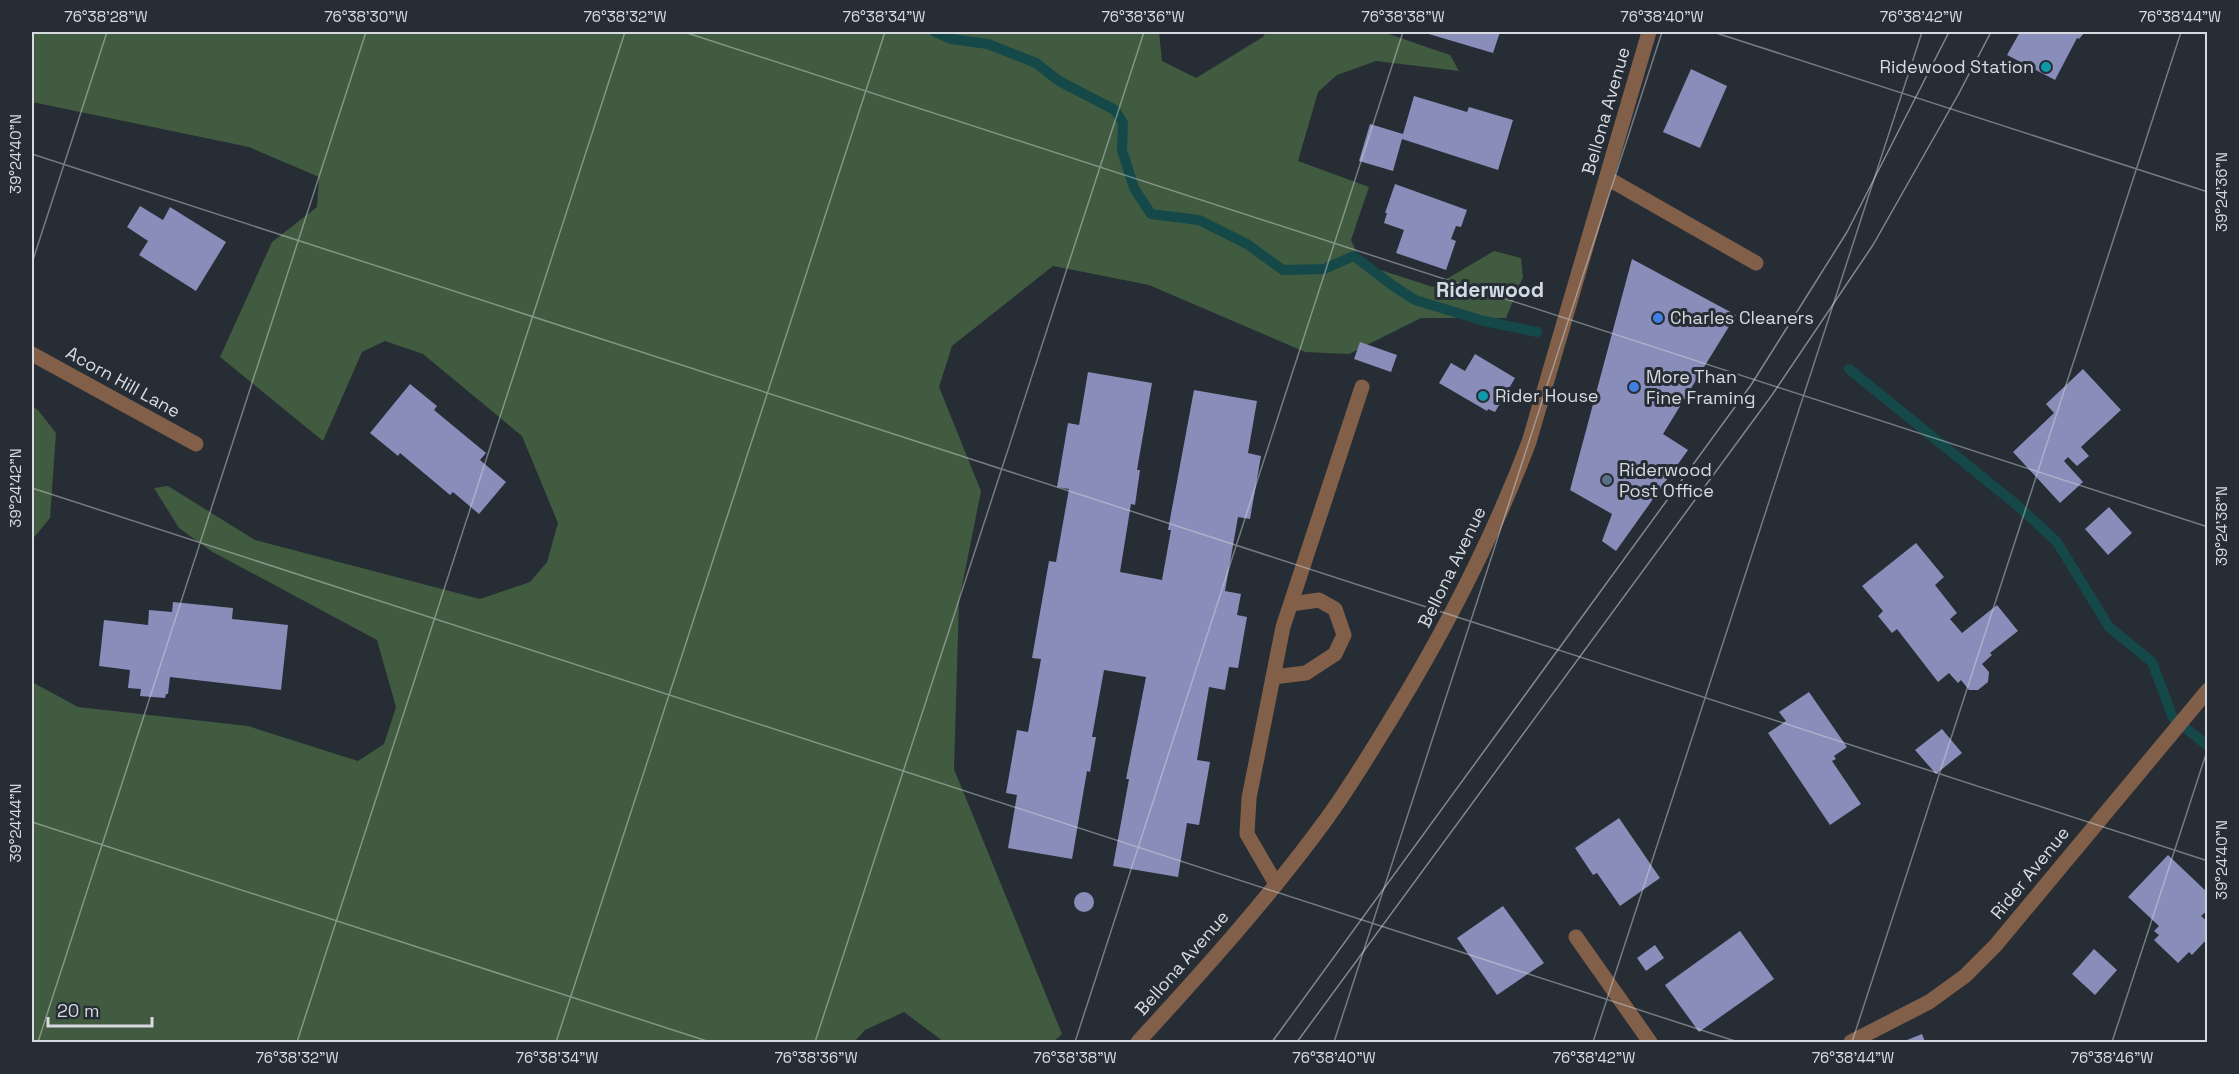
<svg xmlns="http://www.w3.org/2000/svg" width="2239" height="1074" viewBox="0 0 2239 1074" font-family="'Space Grotesk',sans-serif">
	<rect width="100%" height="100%" fill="#262d35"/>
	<g fill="#405b40">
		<polygon points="32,32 1159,32 1162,61 1196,78 1263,37 1266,32 1383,32 1450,55 1459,71 1376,61 1337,75 1318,92 1298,161 1369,187 1351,240 1362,264 1433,287 1494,251 1521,258 1523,277 1506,318 1421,318 1349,354 1305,352 1149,285 1053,266 952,346 939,387 981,491 959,601 954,769 1062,1034 1053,1042 944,1042 904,1012 865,1030 854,1042 32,1042 32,682 78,707 248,726 358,761 384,744 396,707 377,640 211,551 179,528 154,488 168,486 255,540 480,599 530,582 547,562 558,523 522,436 423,354 385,341 362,352 323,441 220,357 272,242 317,207 319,177 249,147 32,102"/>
		<polygon points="32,407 38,410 56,433 50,518 32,540"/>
	</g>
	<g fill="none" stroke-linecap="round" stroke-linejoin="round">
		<g stroke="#144849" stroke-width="10">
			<polyline points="935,32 951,39 988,44 1036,63 1059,81 1115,110 1123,123 1122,150 1134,188 1151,214 1199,220 1247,244 1283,270 1324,269 1354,256 1392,285 1415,300 1484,321 1537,332"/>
			<polyline points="1849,369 2018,506 2057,542 2109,627 2152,662 2173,718 2208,746"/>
		</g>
	</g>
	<g fill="#898dba">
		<polygon points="1422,32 1500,32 1493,53"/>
		<polygon points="2020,32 2085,32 2079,39 2077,38 2055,80 2007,55"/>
		<polygon points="1691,69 1727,86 1700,148 1663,132"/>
		<polygon points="1414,96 1467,112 1469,107 1513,120 1498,170 1402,139 1393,171 1359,161 1370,124 1403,134"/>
		<polygon points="1395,184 1467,210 1461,227 1456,226 1451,239 1456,241 1446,270 1396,253 1404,230 1384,223 1387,213 1385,213"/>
		<polygon points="140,206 163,220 170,207 226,242 196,291 139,255 148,241 127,227"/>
		<polygon points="1632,259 1736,315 1663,434 1688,450 1616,551 1602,541 1612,514 1570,490"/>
		<polygon points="1360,342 1397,355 1391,372 1354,359"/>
		<polygon points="1475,354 1515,378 1495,412 1488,409 1487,411 1439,383 1451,363 1465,371"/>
		<polygon points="2083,369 2121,410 2081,447 2089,456 2077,466 2068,457 2064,461 2083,482 2060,503 2013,452 2054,413 2046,404"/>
		<polygon points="1088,372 1152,383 1137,470 1140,470 1135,505 1131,504 1120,572 1162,580 1171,530 1168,530 1194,390 1257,401 1248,453 1261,456 1250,519 1238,517 1225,591 1241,594 1237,615 1247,617 1238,668 1229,667 1225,690 1209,687 1197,760 1210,762 1199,825 1187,823 1178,877 1113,866 1129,779 1126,779 1146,677 1104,670 1092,737 1096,737 1090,772 1087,771 1072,859 1008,848 1017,795 1006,793 1017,730 1028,732 1041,659 1032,658 1049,561 1056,562 1069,489 1057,487 1068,423 1079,425"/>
		<polygon points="410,384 437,406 434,410 486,453 480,460 506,482 479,514 453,492 450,495 400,453 398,456 370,433"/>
		<polygon points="2109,507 2132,533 2108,555 2085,529"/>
		<polygon points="1916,543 1944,577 1935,585 1957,613 1950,619 1962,633 1997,605 2018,631 1990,653 1992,655 1982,664 1989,672 1988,682 1978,690 1969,690 1961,680 1958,683 1949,673 1938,682 1897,629 1892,633 1878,616 1883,611 1862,586"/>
		<polygon points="173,602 233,608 232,619 288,625 281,690 170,677 168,694 166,694 165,698 140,696 141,689 128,688 130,670 99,666 104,620 148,625 149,610 172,612"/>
		<polygon points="1809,692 1847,747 1834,756 1836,759 1832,761 1861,804 1830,825 1768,733 1786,721 1779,712"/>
		<polygon points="1942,729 1962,753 1936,774 1915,750"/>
		<polygon points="1619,818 1660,878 1620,906 1597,873 1593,875 1575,848"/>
		<polygon points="2168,855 2208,893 2208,910 2201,916 2208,922 2208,938 2192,955 2189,952 2178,963 2154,940 2159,935 2154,931 2159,926 2128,897"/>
		<circle cx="1084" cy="902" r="10"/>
		<polygon points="1503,906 1544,963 1497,995 1457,938"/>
		<polygon points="1740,931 1774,979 1699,1032 1665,985"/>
		<polygon points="1655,945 1664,958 1646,971 1637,958"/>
		<polygon points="2094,949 2117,970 2095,995 2072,974"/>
		<polygon points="1922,1034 1925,1042 1902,1042"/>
	</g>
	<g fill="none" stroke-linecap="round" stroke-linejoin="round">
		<g stroke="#825f48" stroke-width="15">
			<polyline points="1607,178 1756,263"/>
			<polyline points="32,354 196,444"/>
			<polyline points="1273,677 1306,673 1335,654 1344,635 1335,609 1319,600 1291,604"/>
			<polyline points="1276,884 1247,834 1249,798 1283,627 1362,387"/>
			<polyline points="1576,937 1650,1042"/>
			<path d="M1138,1042C1203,971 1268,899 1325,821C1350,787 1372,750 1394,714C1447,627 1493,537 1529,442L1649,32"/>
			<polyline points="1851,1042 1929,1002 1965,976 1995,946 2208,690"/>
		</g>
		<g stroke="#83888f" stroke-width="1.5">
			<polyline points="1272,1042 1751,385 1847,232 1949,32"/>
			<polyline points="1297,1042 1772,395 1873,245 1958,95 1991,32"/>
		</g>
	</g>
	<path fill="none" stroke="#d7dbe1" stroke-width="1.5" stroke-opacity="0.45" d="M684,32L2208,527M1713,32L2208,192M32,154L2208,861M32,263L107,32M32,488L1738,1042M32,822L710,1042M38,1042L366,32M297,1042L625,32M556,1042L885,32M815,1042L1144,32M1075,1042L1403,32M1334,1042L1662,32M1593,1042L1922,32M1852,1042L2181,32M2112,1042L2208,748"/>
	<g fill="#0f9aa8" stroke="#262d35" stroke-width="2">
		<circle cx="2046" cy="67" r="6"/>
		<circle cx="1483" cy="396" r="6"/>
	</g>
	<g fill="#3f7fe0" stroke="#262d35" stroke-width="2">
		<circle cx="1658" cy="318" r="6"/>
		<circle cx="1634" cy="387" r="6"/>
	</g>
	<circle fill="#5c6f8a" stroke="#262d35" stroke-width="2" cx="1607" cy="480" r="6"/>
	<g text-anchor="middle" stroke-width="6" stroke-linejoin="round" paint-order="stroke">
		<g font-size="18" fill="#d7dbe1" stroke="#262d35" text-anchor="start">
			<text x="2034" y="73" text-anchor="end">Ridewood Station</text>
			<text x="1670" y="324">Charles Cleaners</text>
			<text x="1646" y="383">More Than<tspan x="1646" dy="21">Fine Framing</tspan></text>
			<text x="1495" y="402">Rider House</text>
			<text x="1619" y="476">Riderwood<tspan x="1619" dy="21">Post Office</tspan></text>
		</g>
		<g font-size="18" fill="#d7dbe1" stroke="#262d35">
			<text transform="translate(1606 111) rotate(-74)" y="6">Bellona Avenue</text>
			<text transform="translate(123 382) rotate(29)" y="6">Acorn Hill Lane</text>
			<text transform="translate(1452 567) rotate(-64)" y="6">Bellona Avenue</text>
			<text transform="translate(2030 873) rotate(-51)" y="6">Rider Avenue</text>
			<text transform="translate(1182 963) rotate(-49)" y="6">Bellona Avenue</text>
		</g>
		<g font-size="21" font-weight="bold" fill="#d1dae5" stroke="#262d35">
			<text x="1490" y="297">Riderwood</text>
		</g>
	</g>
	<rect width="2239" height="1074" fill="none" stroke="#262d35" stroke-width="66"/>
	<path d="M48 1017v9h104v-9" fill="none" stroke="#d7dbe1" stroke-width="3"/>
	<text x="57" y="1017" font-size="18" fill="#d7dbe1" stroke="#262d35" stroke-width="4.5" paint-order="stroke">20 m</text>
	<rect x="33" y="33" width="2173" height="1008" fill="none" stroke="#d7dbe1" stroke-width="2"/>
	<g font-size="15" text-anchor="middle" fill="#d7dbe1">
		<text x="106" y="22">76°38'28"W</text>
		<text x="366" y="22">76°38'30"W</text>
		<text x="625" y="22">76°38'32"W</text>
		<text x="884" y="22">76°38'34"W</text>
		<text x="1143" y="22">76°38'36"W</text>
		<text x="1403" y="22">76°38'38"W</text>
		<text x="1662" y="22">76°38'40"W</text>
		<text x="1921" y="22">76°38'42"W</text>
		<text x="2180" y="22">76°38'44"W</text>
		<text transform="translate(16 154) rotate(-90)" y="5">39°24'40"N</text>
		<text transform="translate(2222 192) rotate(-90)" y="5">39°24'36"N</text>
		<text transform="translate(16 488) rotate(-90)" y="5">39°24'42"N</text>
		<text transform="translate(2222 526) rotate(-90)" y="5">39°24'38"N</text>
		<text transform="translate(16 823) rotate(-90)" y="5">39°24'44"N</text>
		<text transform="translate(2222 860) rotate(-90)" y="5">39°24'40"N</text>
		<text x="297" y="1063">76°38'32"W</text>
		<text x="557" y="1063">76°38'34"W</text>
		<text x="816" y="1063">76°38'36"W</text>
		<text x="1075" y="1063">76°38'38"W</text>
		<text x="1334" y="1063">76°38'40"W</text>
		<text x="1594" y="1063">76°38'42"W</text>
		<text x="1853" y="1063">76°38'44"W</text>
		<text x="2112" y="1063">76°38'46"W</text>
	</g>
</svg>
